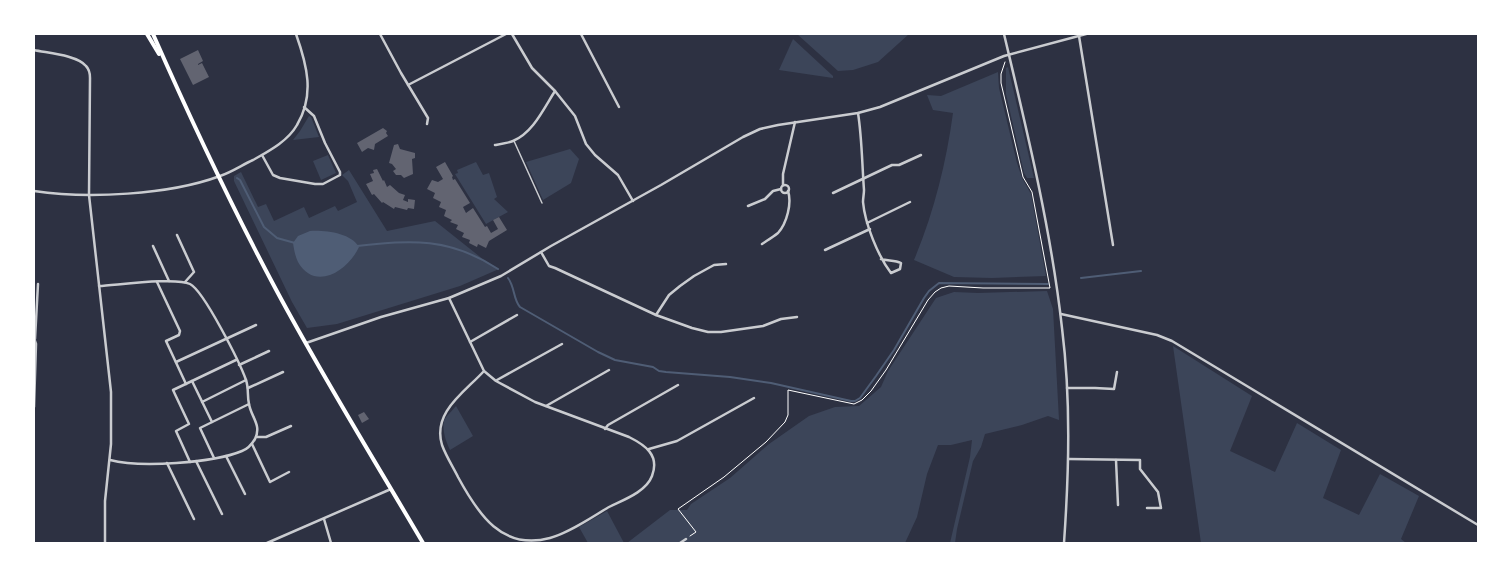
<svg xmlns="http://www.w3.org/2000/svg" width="1512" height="577" viewBox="0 0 1512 577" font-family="Raleway,sans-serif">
	<rect width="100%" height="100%" fill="#2d3142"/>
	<g fill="#3c4559">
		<polygon points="797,34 909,34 878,62 853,70 838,71"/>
		<polygon points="793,39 833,76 833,78 779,70"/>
		<polygon points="1008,67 1034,178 1027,178 1024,173 1006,94 1006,68"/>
		<path d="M998,72L999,88L1017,163L1022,178L1031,194L1046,276L992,278L954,277L914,260C934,212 946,164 953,113L933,110L927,95L941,96Z"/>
		<polygon points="309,116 311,117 319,137 293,140 300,131"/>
		<polygon points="570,149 579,159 571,183 543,200 526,162"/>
		<polygon points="328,155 336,173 321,180 313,161"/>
		<polygon points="476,162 483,175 489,173 497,197 494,199 508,212 486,224 455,174 458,173 457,170"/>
		<polygon points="349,170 387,231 435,221 484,260 499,269 460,286 337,324 307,328 292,302 234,181 234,176 241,172 258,207 266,204 274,221 304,207 309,218 335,206 338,211 357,202 348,181 342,175"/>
		<polygon points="1047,291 1053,309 1059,420 1048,416 1022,425 985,434 981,447 973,461 957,529 955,543 950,543 970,457 972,440 951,445 938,445 927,474 917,517 905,543 627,543 670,510 687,510 691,504 730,478 769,444 809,416 835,407 859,406 881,387 888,371 936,298 954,292 978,293"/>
		<polygon points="1173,346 1252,396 1230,451 1275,472 1297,423 1341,450 1323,498 1359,515 1380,474 1419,496 1401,539 1406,543 1201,543"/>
		<path d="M456,406L473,436L450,450C446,442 442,430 444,421C446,416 453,410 456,406Z"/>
		<polygon points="607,511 624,543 588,543 579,527"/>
	</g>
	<path fill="#4f5d75" d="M310,231C325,230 351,233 359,247C348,271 315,292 298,262C295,256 294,249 293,243L298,236Z"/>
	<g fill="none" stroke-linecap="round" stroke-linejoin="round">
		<g stroke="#4f5d75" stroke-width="2">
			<polyline points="237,178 240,180 264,227 277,238 295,243"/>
			<path d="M357,246C412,240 449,237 498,269"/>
			<path d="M508,278C515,287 513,299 520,307L598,352L615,360L653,367L659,371L666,372L730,377L771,383L851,401H855L860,398L876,376L894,350L924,298L929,291L939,283L1048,284"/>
			<polyline points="1081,278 1141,271"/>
		</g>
	</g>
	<g fill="#626471">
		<polygon points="198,50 203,61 198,64 198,65 202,63 209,77 193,85 180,59"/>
		<polygon points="383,128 387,131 386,133 388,136 375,144 374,150 368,148 362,152 357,143"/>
		<polygon points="398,144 400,149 415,153 415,158 412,159 413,174 404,178 401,175 396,175 393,171 396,169 392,164 389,163 394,145"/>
		<polygon points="445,162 453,176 452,177 453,180 455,179 470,203 463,207 466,213 473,208 485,227 487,226 491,233 498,229 493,220 499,217 507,230 489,241 486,248 478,244 477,247 469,243 470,240 462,237 464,233 456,229 458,225 450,222 452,220 444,216 446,210 439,207 441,202 433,198 435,193 427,189 432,180 438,182 443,179 436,167"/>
		<polygon points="377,169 383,181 384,180 387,187 390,185 399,193 405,195 403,200 408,202 408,199 415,200 414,209 408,208 407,210 395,207 394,209 383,202 382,203 374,194 372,195 366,184 373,181 370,174 374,173 373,170"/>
		<polygon points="364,412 369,419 362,423 358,415"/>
	</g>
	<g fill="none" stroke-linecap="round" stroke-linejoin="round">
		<polyline stroke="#fff" stroke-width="1" points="690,536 696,532 678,509 724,477 766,442 785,422 788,415 788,390 854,404 862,400 871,391 886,370 928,300 935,292 941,288 949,286 983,288 1050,288 1032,192 1023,177 1001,83 1001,74 1005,62"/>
		<polyline stroke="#caccd0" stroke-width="1.5" points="514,141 542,203"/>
		<g stroke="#caccd0" stroke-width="2.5">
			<polyline points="380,34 401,73 428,118 427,124"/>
			<polyline points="512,34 532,68 555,91 575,116 586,144 595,155 618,175 633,201"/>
			<polyline points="581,34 619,107"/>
			<path d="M1004,34C1027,131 1051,229 1062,328C1071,400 1069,471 1064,543"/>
			<polyline points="1079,36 1113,245"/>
			<path d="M34,50C47,53 77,55 86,66C89,69 90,74 90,78L89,195L111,392V444L105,501V543"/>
			<polyline points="408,85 506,34"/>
			<path d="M858,113C862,138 862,164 864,190C864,194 863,198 863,202C865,224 878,256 891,273L900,269L901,263C895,260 888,261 881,259"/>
			<path d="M495,145C501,144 508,143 513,141C533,133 544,108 555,91"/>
			<polyline points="262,155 273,175 280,178 315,184 323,184 340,175 340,172 325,143 314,116 304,107"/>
			<circle cx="785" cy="189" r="4"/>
			<polyline points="783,185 783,174 795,122"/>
			<path d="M34,191C87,199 169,195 220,176C232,172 242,165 253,160C269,151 288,141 297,125C315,95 307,65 296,34"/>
			<polyline points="833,193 892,165 899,165 921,155"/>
			<polyline points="748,206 765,199 773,191 781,189"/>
			<polyline points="867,223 910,202"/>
			<polyline points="177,235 194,272 185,282"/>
			<path d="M762,244C768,240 773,237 778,233C787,223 792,203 788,191"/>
			<polyline points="153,246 169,281"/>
			<polyline points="825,250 870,229"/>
			<polyline points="541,252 549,266 555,268 656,315 692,328 708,332 721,332 763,326 781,319 797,317"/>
			<polyline points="157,282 180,331 179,335 166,341 186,384"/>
			<path d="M99,286C118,285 176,277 190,284C204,291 240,363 246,380C249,389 247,396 249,404C251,417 262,425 255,439C252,444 248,449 242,451C213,463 140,468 110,460"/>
			<path d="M449,298L484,371L496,381L535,402L629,437C645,445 660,455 652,476C646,492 623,500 609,507C592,517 569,533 550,538C502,551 478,514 458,477C453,467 446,456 442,445C432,412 465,392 484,371"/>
			<polyline points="1061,314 1157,335 1172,341 1478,525"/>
			<polyline points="656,315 669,295 680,286 694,276 714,265 726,264"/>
			<polyline points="34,338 36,344 34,407"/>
			<polyline points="35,339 38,284"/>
			<polyline points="470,342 517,315"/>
			<polyline points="306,343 381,317 449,298 501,276 551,246 661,185 743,137 760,129 778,125 858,113 880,107 1004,56 1086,34"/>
			<polyline points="176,362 256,325"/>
			<polyline points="239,365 269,351"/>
			<polyline points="497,380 562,344"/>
			<polyline points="248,388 283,372"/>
			<polyline points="1067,388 1095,388 1114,389 1117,372"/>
			<polyline points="202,402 246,380"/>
			<polyline points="546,406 609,370"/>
			<polyline points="212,422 192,381 236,360"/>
			<polyline points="605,429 608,425 678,385"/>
			<polyline points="256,437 266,437 291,426"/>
			<polyline points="252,444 270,482 289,472"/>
			<polyline points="649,449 677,441 754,398"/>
			<polyline points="226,456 245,494"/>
			<polyline points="214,458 200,428 249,404"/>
			<polyline points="1069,459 1140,460 1140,469 1158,492 1161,508 1147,508"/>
			<polyline points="1116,460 1118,505"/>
			<polyline points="196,461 222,514"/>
			<polyline points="190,462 176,431 189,424 173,390 192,381"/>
			<polyline points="167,463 194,519"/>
			<polyline points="324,519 331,543"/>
			<polyline points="267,543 391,489"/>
			<polyline points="680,543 686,539"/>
		</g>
		<g stroke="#fff" stroke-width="4">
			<polyline points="147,34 159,54"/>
			<path d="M153,34C190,118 229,201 272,282C319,371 372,456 423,543"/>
		</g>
	</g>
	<rect width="1512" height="577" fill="none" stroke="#ffffff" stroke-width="70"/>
</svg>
